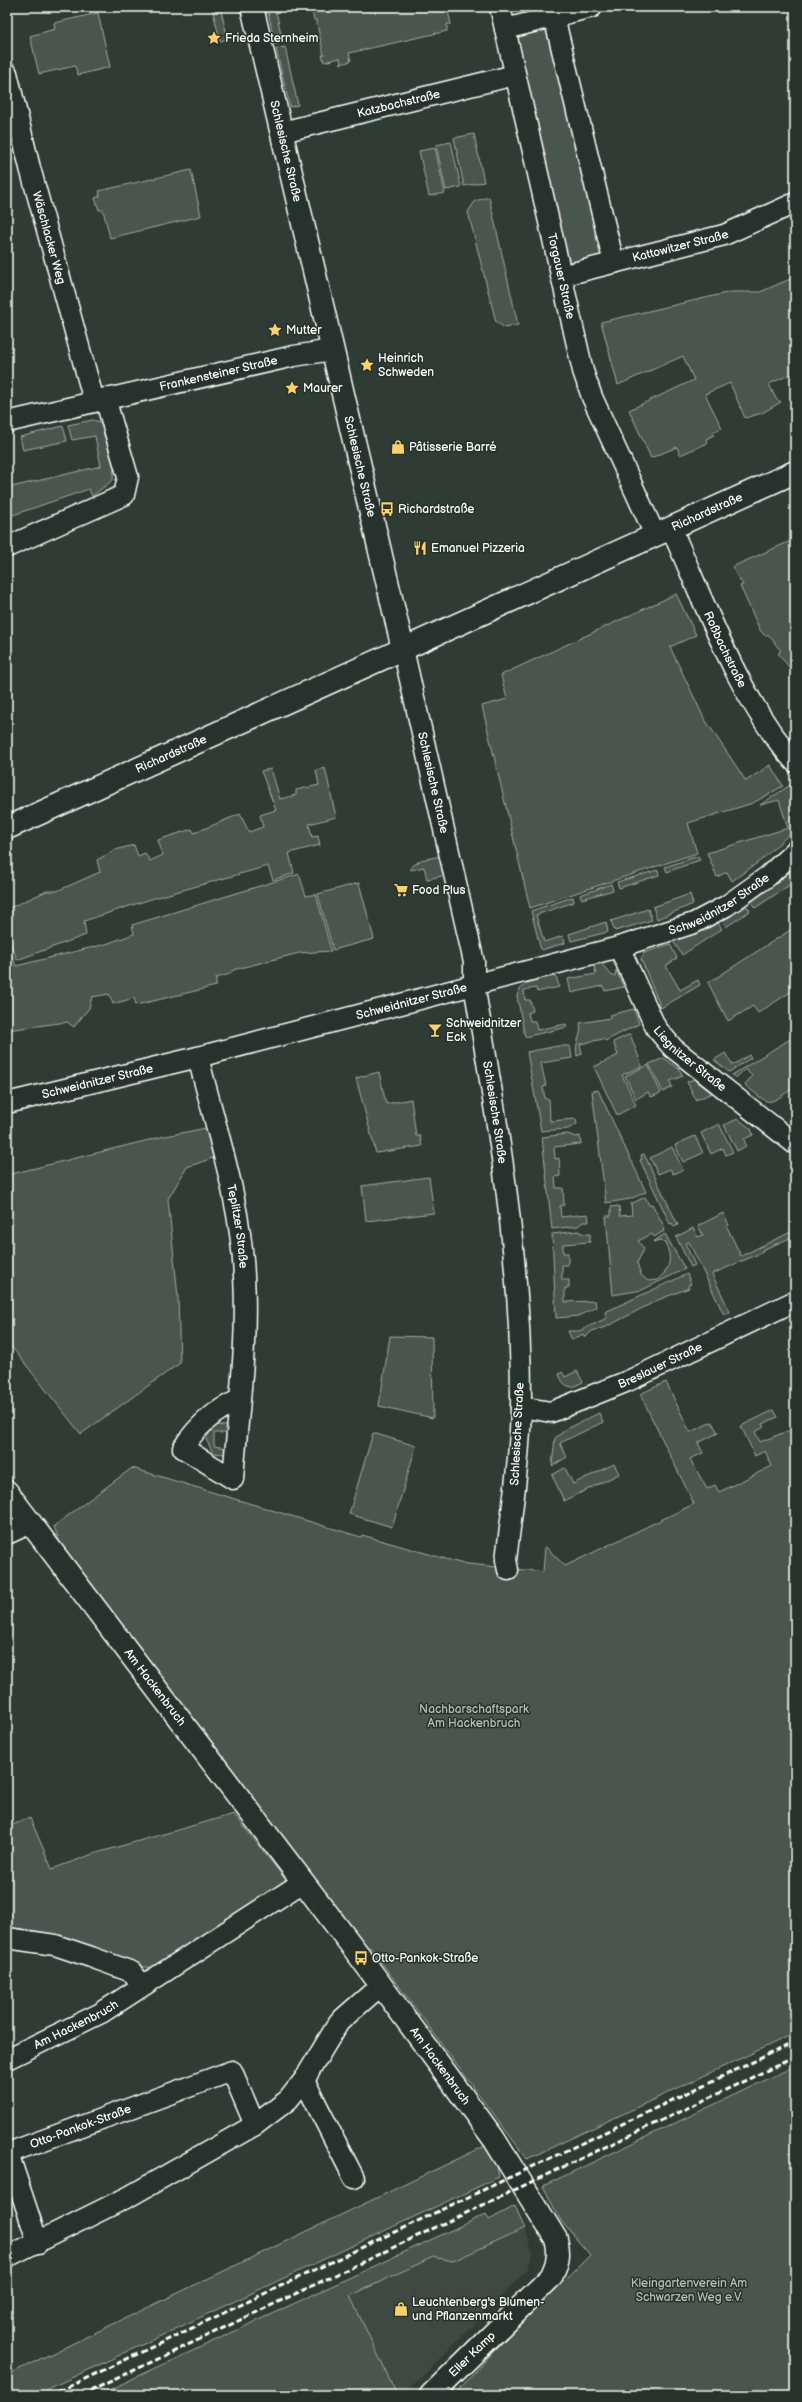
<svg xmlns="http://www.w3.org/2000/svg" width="802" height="2402" viewBox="0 0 802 2402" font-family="'Balsamiq Sans',sans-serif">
	<rect width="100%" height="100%" fill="#2f3b35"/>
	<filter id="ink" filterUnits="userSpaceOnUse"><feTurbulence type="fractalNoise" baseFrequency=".025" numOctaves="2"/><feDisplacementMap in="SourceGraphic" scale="8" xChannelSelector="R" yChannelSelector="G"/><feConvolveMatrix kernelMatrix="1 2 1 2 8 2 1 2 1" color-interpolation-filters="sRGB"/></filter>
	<g filter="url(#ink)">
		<polygon fill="#3c4842" points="525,2228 533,2254 527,2270 404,2395 397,2395 350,2296 433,2257 453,2261"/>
		<g fill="#4a544f" stroke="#a4aaa7">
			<polygon points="212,7 220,7 228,39 220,41"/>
			<polygon points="267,7 275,7 283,42 275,44"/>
			<polygon points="311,7 439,7 440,12 448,11 451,24 447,24 447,31 349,53 351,61 341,64 340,58 324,62 322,55 324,55 316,20 314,20"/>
			<polygon points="98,13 110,67 78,75 75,66 39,74 30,36 55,29 54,23"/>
			<polygon points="550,27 604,253 602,258 566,265 517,37 521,33"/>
			<polygon points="285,47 298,105 290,107 276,49"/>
			<polygon points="474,134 484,182 464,186 454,138"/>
			<polygon points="451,142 461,187 446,190 436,145"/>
			<polygon points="435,148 445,193 429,196 419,151"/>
			<polygon points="191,170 201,216 110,238 103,210 99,210 95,198 100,196 99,191"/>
			<polygon points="489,197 518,325 505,328 496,322 468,212 475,201"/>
			<polygon points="795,277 795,381 791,374 769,384 776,399 781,402 762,413 745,418 730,383 705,394 722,428 713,432 714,435 706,439 708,443 680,455 677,447 651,458 629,410 694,380 683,356 618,385 601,322 731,292 760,292"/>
			<polygon points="93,420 100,422 114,466 113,480 92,496 89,489 7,517 7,488 101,466 95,436 72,440 68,425"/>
			<polygon points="63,426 67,441 23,450 20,437"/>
			<polygon points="795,539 795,668 792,664 789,667 778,653 781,651 768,634 765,636 760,630 740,586 743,585 732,567"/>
			<polygon points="676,594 696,635 670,647 704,718 746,781 770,765 783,786 753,803 688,823 697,853 530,908 482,706 507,699 501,675"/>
			<polygon points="325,768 336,817 309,824 312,837 318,836 320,845 289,853 294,873 273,880 268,866 151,899 84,921 86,935 17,960 7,935 7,909 47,891 57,891 100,872 97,860 115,850 134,845 138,856 145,853 150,861 163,855 158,840 192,829 194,833 240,814 249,832 263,827 260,815 276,810 261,771 271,769 280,799 296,795 296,790 319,785 316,770"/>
			<polygon points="795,782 795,829 760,861 732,881 727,872 717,877 707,853 788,828 779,800 760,805"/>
			<polygon points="441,856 447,875 427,879 424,867 411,870 411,867 421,860"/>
			<polygon points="698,856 700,860 667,872 665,867"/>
			<polygon points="658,870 659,875 619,888 617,882"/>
			<polygon points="789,872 794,882 755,908 751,902"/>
			<polygon points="299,874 306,896 316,894 331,951 299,953 233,970 230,974 216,978 216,986 136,1005 134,998 113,1004 109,994 92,997 89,1008 74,1027 67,1022 7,1030 7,943 16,966 106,944 134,934 132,925"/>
			<polygon points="359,883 374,939 333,950 318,894"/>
			<polygon points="611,884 613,890 582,899 580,895"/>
			<polygon points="690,894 693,904 657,919 653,907"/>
			<polygon points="573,897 574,902 536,915 544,942 563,936 565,943 541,950 531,911"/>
			<polygon points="747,906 750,911 726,927 722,920"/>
			<polygon points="648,909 652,920 615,931 611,921"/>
			<polygon points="606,922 608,932 571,941 569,934"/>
			<polygon points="718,923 722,929 682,955 673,941"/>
			<polygon points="795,927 795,996 792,991 758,1013 753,1006 728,1021 708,983"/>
			<polygon points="670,944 677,958 666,966 680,990 698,980 700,985 661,1008 641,959 644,953"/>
			<polygon points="601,963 612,976 615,976 616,970 624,987 605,991 603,986 571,993 568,979 596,974 594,965"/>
			<path d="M556,976L559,987L537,992L536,988L524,990L525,1000H530L533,1011L528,1013L530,1021H535L537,1030L566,1024L567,1027L525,1037L517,996C521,980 542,979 556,976Z"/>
			<path d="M634,1009L639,1024L605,1041L603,1039L580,1044L582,1054L577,1056C574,1041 583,1036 580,1023L610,1018V1015Z"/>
			<polygon points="630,1034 642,1066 622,1075 636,1105 617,1115 594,1067 618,1055 613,1042"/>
			<path d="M795,1036V1087C766,1106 772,1107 745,1085L752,1076L745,1069L736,1078L732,1075Z"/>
			<polygon points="558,1046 570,1046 572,1058 541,1063 546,1086 543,1087 545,1099 549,1099 550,1121 576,1119 577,1124 568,1129 541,1131 527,1052"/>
			<polygon points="725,1053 733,1065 749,1055 751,1058 729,1072 714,1060"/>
			<polygon points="664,1058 679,1069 683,1076 670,1081 672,1087 663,1092 649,1064"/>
			<polygon points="648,1065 661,1093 651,1097 648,1092 636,1099 625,1076"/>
			<polygon points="379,1072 386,1104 411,1099 416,1136 420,1136 422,1146 376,1153 356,1078"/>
			<polygon points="694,1079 712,1093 696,1100 687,1082"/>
			<polygon points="598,1090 646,1192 630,1199 606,1203 592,1091"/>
			<polygon points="738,1119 751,1129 753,1135 744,1139 746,1146 737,1151 724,1125"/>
			<polygon points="719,1124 733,1152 726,1155 723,1148 711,1154 701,1133"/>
			<polygon points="206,1128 213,1158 187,1167 168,1199 178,1297 180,1363 81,1434 7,1341 7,1175 161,1137"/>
			<polygon points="568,1134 575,1137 580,1136 581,1144 554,1147 555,1159 559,1158 560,1176 555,1177 556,1188 563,1188 564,1205 560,1206 561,1217 588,1214 589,1222 583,1222 578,1226 552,1229 542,1137"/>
			<polygon points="695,1136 703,1153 683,1162 675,1145"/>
			<polygon points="672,1147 683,1170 673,1174 670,1169 658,1174 650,1158"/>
			<polygon points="644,1154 678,1225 674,1227 672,1223 670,1224 640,1160 642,1159 641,1155"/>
			<polygon points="429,1177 434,1213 366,1221 362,1186"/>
			<path d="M645,1197L649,1205L652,1204L665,1228L663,1229L664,1231L654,1237L652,1234L638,1241L644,1249L637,1263L641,1275L648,1281L657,1280C670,1270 673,1258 665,1243L660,1240L653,1242L665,1234L685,1269L642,1290L613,1295L606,1216H611V1207L619,1206L620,1216L632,1215L631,1204Z"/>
			<polygon points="723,1213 729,1225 727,1227 741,1256 795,1230 795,1236 762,1250 763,1252 712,1274 730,1312 724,1315 689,1242 685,1243 695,1265 691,1267 676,1237 693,1228 698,1237 703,1235 698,1226"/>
			<polygon points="578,1231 584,1234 590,1234 590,1242 563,1244 563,1253 568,1253 568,1265 562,1265 562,1280 569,1280 569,1288 565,1288 565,1302 595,1301 596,1307 578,1316 556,1318 552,1234"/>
			<polygon points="687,1274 691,1284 688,1285 689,1288 658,1300 606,1327 592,1331 585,1338 583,1334 572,1340 568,1331 579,1331 607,1318 605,1312"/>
			<polygon points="390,1336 432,1337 433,1418 379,1406"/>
			<path d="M577,1371L583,1382L573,1387C564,1386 562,1382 559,1374L562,1372L565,1377Z"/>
			<polygon points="666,1382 690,1432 712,1422 718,1433 698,1443 703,1453 690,1459 707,1489 715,1485 719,1492 772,1466 765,1451 755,1456 741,1426 774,1410 778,1417 762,1424 764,1427 755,1432 760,1442 793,1429 795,1434 795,2033 527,2159 370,1947 366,1950 99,1595 60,1543 54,1526 132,1468 361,1537 362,1535 460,1563 543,1572 545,1546 565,1566 694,1504 640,1394"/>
			<polygon points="599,1413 603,1422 560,1443 567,1457 552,1466 555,1438 567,1429"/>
			<polygon points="214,1425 227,1426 227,1433 214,1433 214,1446 226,1448 225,1454 213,1453 206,1439"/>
			<polygon points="373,1433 416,1446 392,1527 349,1514"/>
			<polygon points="614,1464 619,1474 564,1501 552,1475 565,1468 573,1484"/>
			<polygon points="234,1814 292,1888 165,1968 125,1966 7,1931 7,1827 30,1818 52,1869 93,1854"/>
			<polygon points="795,2066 795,2395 454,2395 495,2350 590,2255 561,2221 543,2186"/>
			<polygon points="489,2144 496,2161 499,2177 35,2395 7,2395 7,2375"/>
			<polygon points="515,2206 525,2228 453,2261 433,2257 350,2296 397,2395 98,2395 486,2214 489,2220"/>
		</g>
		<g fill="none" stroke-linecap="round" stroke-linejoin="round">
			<defs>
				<g id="street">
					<path id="s1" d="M500,7L583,371L592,397L655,535"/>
					<polyline points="554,17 614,263"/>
					<polyline points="505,29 592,7"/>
					<path id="s2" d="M7,73L30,168L94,401"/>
					<path id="s3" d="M282,132L515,75"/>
					<path id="s4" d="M561,276L724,235L795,203"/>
					<path id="s5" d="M7,422L294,356L332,350"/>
					<path id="s6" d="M671,528C705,603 739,700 795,762"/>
					<polyline points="7,547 124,495 128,477 105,398"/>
					<path id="s7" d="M403,649L474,962V985C498,1124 522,1265 521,1406C520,1457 512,1510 506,1560L508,1570"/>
					<path id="s8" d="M619,947L656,1028L673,1048L795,1144"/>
					<path id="s9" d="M198,1057C216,1129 241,1202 244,1276C248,1344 238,1412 233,1479L183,1448C197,1426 215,1410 239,1400"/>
					<path id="s10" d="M7,1103L198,1057L619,947L694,923L726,906L768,876L795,851"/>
					<path id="s11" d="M521,1407L551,1412L628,1381L795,1301"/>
					<polyline points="7,1534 31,1523"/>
					<polyline points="7,1938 55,1945 91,1957 132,1972 142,1985"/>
					<path id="s12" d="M7,2059L101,2013L303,1882"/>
					<polyline points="304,2080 354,2178"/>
					<path id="s13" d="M38,2243L8,2153L232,2071L255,2125"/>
					<polyline points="7,2257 130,2196 255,2125 288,2100 304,2080 339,2022 380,1986"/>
				</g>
				<g id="secondary">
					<path id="s14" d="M252,7L403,649"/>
					<path id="s15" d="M7,828L795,472"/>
					<path id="s16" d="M7,1492L361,1958L494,2139L556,2239C560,2254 558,2263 551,2277L431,2395"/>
				</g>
			</defs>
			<use href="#street" stroke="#fff" stroke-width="23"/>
			<use href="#secondary" stroke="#fff" stroke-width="25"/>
			<use href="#street" stroke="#26332d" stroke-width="20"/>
			<use href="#secondary" stroke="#26332d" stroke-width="22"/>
			<g stroke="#fff" stroke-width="3" stroke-dasharray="6 3" stroke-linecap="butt">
				<polyline points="51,2395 795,2042"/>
				<polyline points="82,2395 795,2057"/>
			</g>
		</g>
	</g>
	<defs>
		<symbol id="sight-bare" viewBox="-9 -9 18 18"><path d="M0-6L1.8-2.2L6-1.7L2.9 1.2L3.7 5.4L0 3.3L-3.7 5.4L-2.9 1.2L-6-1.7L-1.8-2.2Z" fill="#ffd166" stroke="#26332d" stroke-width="2.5" paint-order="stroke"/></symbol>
		<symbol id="shop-bare" viewBox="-9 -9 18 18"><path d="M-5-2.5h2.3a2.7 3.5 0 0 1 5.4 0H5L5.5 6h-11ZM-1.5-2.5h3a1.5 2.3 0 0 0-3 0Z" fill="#ffd166" stroke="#26332d" stroke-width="2.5" paint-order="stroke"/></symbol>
		<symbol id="bus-bare" viewBox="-9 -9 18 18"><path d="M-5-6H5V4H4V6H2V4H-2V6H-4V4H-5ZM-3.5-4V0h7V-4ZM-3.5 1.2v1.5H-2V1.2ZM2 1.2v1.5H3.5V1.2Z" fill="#ffd166" stroke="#26332d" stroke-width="2.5" paint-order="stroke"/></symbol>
		<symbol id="restaurant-bare" viewBox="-9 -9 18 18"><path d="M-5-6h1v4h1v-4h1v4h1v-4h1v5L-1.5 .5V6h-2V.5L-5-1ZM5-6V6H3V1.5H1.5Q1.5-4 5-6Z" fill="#ffd166" stroke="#26332d" stroke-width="2.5" paint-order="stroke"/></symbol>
		<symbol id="supermarket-bare" viewBox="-9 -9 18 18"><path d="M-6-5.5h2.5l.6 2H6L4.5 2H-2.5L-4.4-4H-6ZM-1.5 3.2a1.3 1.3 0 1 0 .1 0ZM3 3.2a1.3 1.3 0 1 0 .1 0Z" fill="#ffd166" stroke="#26332d" stroke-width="2.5" paint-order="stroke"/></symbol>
		<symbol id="bar-bare" viewBox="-9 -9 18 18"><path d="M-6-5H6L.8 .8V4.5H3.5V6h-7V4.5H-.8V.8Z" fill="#ffd166" stroke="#26332d" stroke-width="2.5" paint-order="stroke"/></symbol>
	</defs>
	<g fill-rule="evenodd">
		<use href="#sight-bare" x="204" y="28" width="20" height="20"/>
		<use href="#sight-bare" x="265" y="320" width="20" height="20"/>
		<use href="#sight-bare" x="357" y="355" width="20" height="20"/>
		<use href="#sight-bare" x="282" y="378" width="20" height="20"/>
		<use href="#shop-bare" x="388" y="437" width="20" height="20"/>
		<use href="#bus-bare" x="377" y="499" width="20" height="20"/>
		<use href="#restaurant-bare" x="410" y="538" width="20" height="20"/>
		<use href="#supermarket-bare" x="391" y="880" width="20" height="20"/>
		<use href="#bar-bare" x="425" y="1020" width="20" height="20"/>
		<use href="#bus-bare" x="351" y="1948" width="20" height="20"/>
		<use href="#shop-bare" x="391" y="2299" width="20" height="20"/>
	</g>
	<g text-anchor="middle" stroke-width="3" stroke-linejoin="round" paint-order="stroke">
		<g font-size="12" fill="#fff" stroke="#26332d" text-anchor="start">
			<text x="225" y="42">Frieda Sternheim</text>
			<text x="286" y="334">Mutter</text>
			<text x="378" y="362">Heinrich<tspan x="378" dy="14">Schweden</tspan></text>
			<text x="303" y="392">Maurer</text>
			<text x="409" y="451">Pâtisserie Barré</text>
			<text x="398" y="513">Richardstraße</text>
			<text x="431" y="552">Emanuel Pizzeria</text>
			<text x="412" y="894">Food Plus</text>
			<text x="446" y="1027">Schweidnitzer<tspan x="446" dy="14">Eck</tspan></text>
			<text x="372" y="1962">Otto-Pankok-Straße</text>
			<text x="412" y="2306">Leuchtenberg's Blumen-<tspan x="412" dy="14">und Pflanzenmarkt</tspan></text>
		</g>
		<g font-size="12" fill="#fff" stroke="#26332d">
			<text dy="4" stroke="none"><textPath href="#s3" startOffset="120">Katzbachstraße</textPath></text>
			<text dy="4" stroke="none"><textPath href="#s14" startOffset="148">Schlesische Straße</textPath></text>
			<text dy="4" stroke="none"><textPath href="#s2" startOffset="170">Wäschlacker Weg</textPath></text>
			<text dy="4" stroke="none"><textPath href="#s4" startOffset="123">Kattowitzer Straße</textPath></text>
			<text dy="4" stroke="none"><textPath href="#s1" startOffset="276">Torgauer Straße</textPath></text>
			<text dy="4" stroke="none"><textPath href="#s5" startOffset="217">Frankensteiner Straße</textPath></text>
			<text dy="4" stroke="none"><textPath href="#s14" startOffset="472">Schlesische Straße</textPath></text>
			<text dy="4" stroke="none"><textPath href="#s15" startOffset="768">Richardstraße</textPath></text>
			<text dy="4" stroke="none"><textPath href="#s6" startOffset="133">Roßbachstraße</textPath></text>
			<text dy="4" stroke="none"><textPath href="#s15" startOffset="180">Richardstraße</textPath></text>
			<text dy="4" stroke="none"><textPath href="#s7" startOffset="137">Schlesische Straße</textPath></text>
			<text dy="4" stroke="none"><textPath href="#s10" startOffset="741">Schweidnitzer Straße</textPath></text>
			<text dy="4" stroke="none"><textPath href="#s10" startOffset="417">Schweidnitzer Straße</textPath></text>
			<text dy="4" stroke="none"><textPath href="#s8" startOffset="135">Liegnitzer Straße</textPath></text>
			<text dy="4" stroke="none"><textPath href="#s10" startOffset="93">Schweidnitzer Straße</textPath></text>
			<text dy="4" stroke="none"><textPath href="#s7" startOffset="473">Schlesische Straße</textPath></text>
			<text dy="4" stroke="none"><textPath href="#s9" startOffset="174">Teplitzer Straße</textPath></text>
			<text dy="4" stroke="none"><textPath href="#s11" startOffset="149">Breslauer Straße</textPath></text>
			<text transform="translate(517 1434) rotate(-87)" y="4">Schlesische Straße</text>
			<text dy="4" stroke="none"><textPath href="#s16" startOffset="245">Am Hackenbruch</textPath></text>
			<text dy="4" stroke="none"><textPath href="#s12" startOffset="77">Am Hackenbruch</textPath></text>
			<text dy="4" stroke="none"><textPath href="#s16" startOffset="719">Am Hackenbruch</textPath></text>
			<text dy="4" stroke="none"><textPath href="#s13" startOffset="172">Otto-Pankok-Straße</textPath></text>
			<text transform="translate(472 2354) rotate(-44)" y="4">Eller Kamp</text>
		</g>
		<g font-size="12" fill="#b7bbb9" stroke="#26332d">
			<text x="474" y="1713">Nachbarschaftspark<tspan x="474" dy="14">Am Hackenbruch</tspan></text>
			<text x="689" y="2287">Kleingartenverein Am<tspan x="689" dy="14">Schwarzen Weg e.V.</tspan></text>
		</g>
	</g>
	<rect width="802" height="2402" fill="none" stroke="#26332d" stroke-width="24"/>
	<rect x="12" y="12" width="778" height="2378" fill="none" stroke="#fff" stroke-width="1.5" filter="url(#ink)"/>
</svg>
